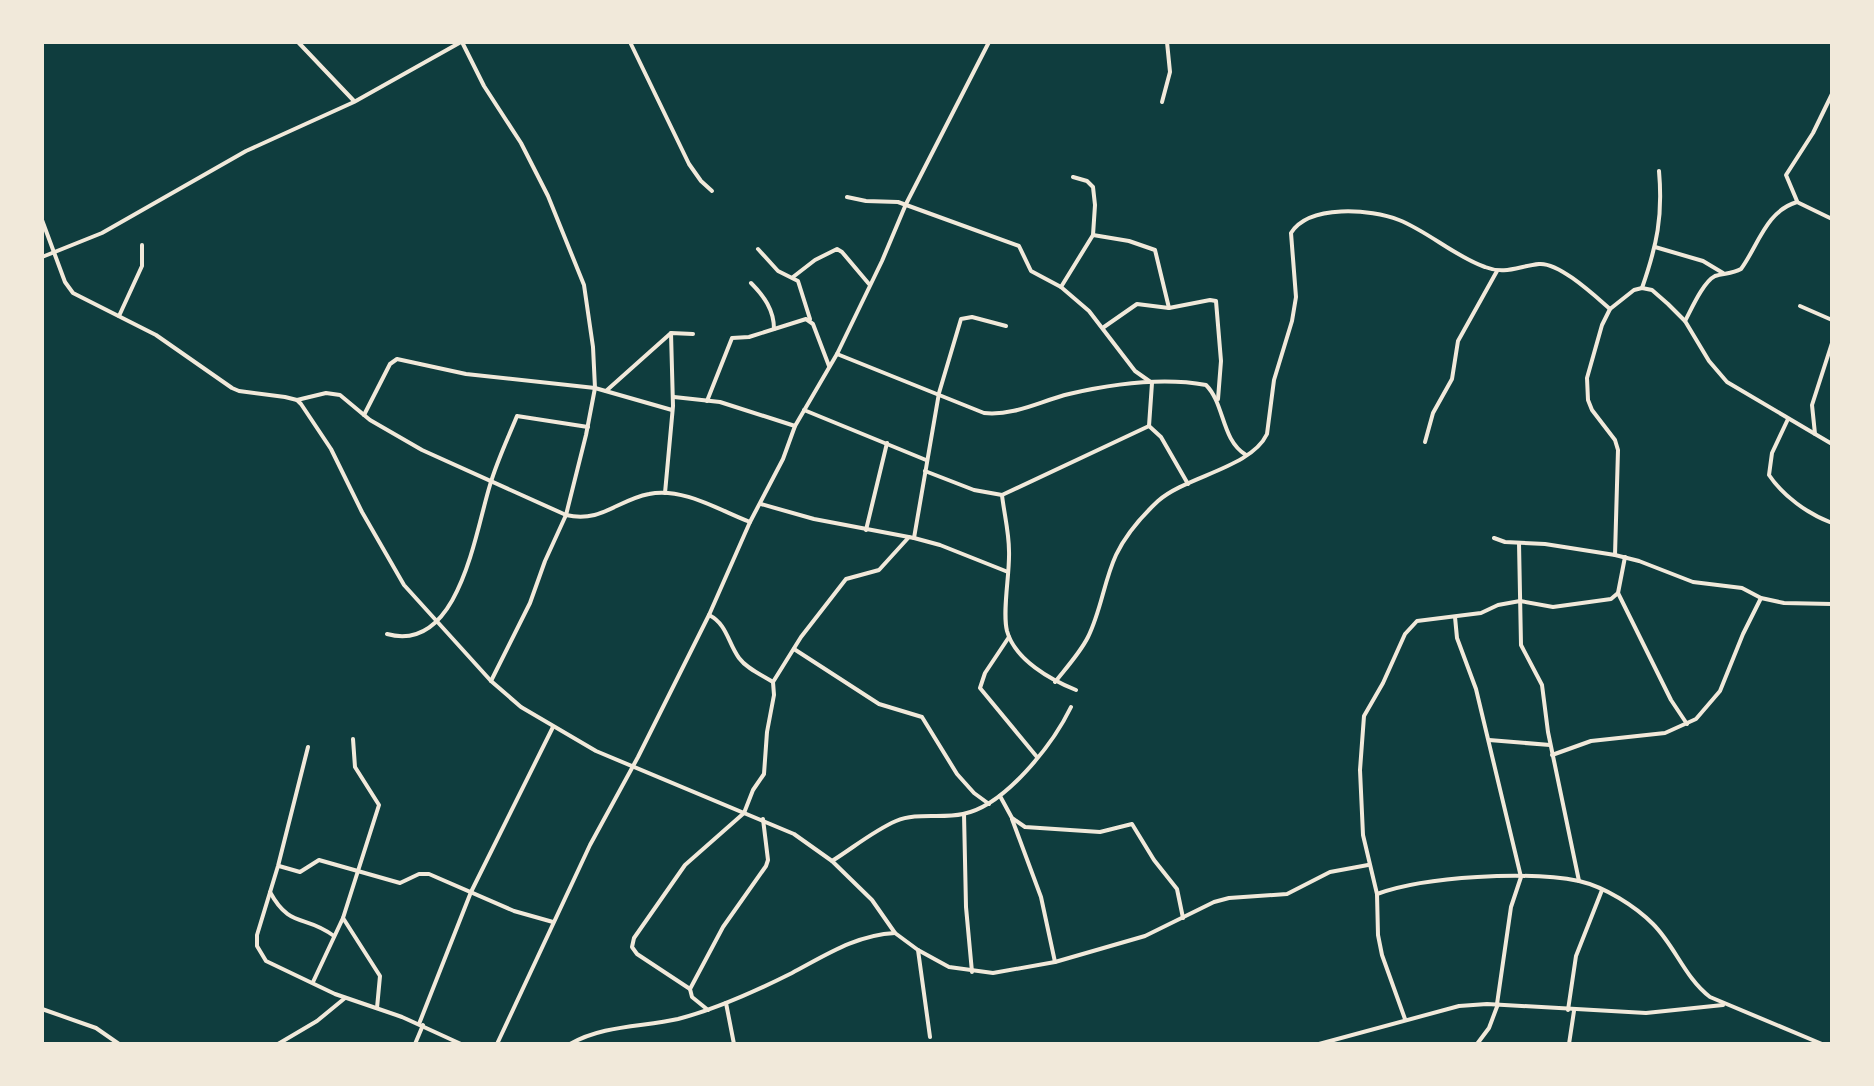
<svg xmlns="http://www.w3.org/2000/svg" width="1874" height="1086" viewBox="0 0 1874 1086" font-family="'Golos Text',sans-serif">
	<rect width="100%" height="100%" fill="#0f3d3e"/>
	<g fill="none" stroke-linecap="round" stroke-linejoin="round">
		<g stroke="#f1e9da" stroke-width="4">
			<polyline points="298,42 354,101"/>
			<polyline points="462,42 484,86 521,143 548,196 584,285 593,347 595,388 586,435 566,515 545,561 530,603 491,681"/>
			<polyline points="630,42 689,164 701,181 712,191"/>
			<polyline points="1162,102 1170,72 1167,42"/>
			<polyline points="847,197 866,201 898,202 1019,246 1031,271 1061,287 1089,311 1135,371 1152,383 1149,426"/>
			<polyline points="1797,201 1786,175 1813,133 1832,94"/>
			<polyline points="42,220 65,282 73,293 156,335 232,388 239,391 285,397 297,400 301,404 331,449 362,512 404,585 491,681 521,707 596,751 794,834 832,861 872,900 895,933 918,950 949,967 993,973 1055,962 1145,936 1214,902 1229,898 1287,894 1330,872 1368,865"/>
			<polyline points="1093,235 1129,241 1155,250 1169,308"/>
			<polyline points="1655,247 1703,261 1723,273"/>
			<polyline points="758,249 778,271 798,281 810,319"/>
			<polyline points="42,257 102,233 246,151 354,102 461,42"/>
			<polyline points="793,277 815,260 837,249 842,252 869,284"/>
			<path d="M751,283C764,296 774,310 774,329"/>
			<polyline points="1061,287 1093,235 1095,205 1093,187 1087,181 1073,177"/>
			<path d="M1642,288C1657,245 1663,216 1659,171"/>
			<polyline points="1800,306 1832,320"/>
			<polyline points="119,316 142,266 142,245"/>
			<path d="M1685,321C1691,310 1703,282 1715,276C1724,273 1732,274 1741,269C1758,246 1766,211 1797,202L1832,219"/>
			<polyline points="1104,327 1137,304 1169,308 1210,300 1216,301 1221,361 1218,399"/>
			<path d="M837,354L984,413C1015,416 1040,401 1069,394C1112,384 1162,377 1206,385C1225,404 1221,440 1246,455"/>
			<polyline points="606,391 671,333 693,334"/>
			<polyline points="674,397 720,402 795,426"/>
			<path d="M297,400L326,393L340,395L370,420L422,450L566,515C602,523 617,500 649,494C682,487 719,510 750,522"/>
			<polyline points="707,401 732,338 749,337 806,319 813,324 829,366"/>
			<polyline points="804,410 926,460"/>
			<polyline points="364,415 390,364 397,359 466,374 595,388 672,410"/>
			<path d="M1788,419L1772,453L1769,475C1783,496 1808,514 1832,523"/>
			<polyline points="1815,434 1812,405 1832,343"/>
			<polyline points="1425,442 1433,413 1452,379 1458,341 1497,271"/>
			<polyline points="925,471 974,490 1002,495 1149,426 1161,437 1188,484"/>
			<polyline points="665,493 673,406 671,333"/>
			<path d="M1002,495C1004,513 1009,532 1009,551C1010,573 1002,611 1007,631C1015,660 1051,680 1076,690"/>
			<polyline points="761,504 814,519 914,538 940,545 1008,572"/>
			<polyline points="866,530 887,443"/>
			<polyline points="914,538 939,393 961,319 972,317 1006,326"/>
			<polyline points="1494,538 1505,542 1545,544 1615,555 1639,561 1693,582 1742,588 1761,598 1784,603 1832,604"/>
			<polyline points="1519,543 1521,645 1542,685 1548,732 1579,881"/>
			<polyline points="1615,555 1618,450 1615,440 1592,410 1588,400 1587,378 1602,325 1610,309 1634,290 1642,288 1652,290 1668,304 1685,321 1709,361 1727,382 1832,444"/>
			<polyline points="1618,593 1671,700 1687,724"/>
			<polyline points="1455,617 1457,638 1476,689 1521,877 1511,907 1497,1004"/>
			<path d="M387,634C459,654 475,533 490,485C497,461 508,438 517,416L588,427"/>
			<polyline points="1009,637 985,673 980,688 1037,757"/>
			<polyline points="794,649 879,704 922,717 957,774 974,793 989,804"/>
			<polyline points="773,682 801,637 846,579 879,570 909,537"/>
			<path d="M1055,682C1066,668 1080,653 1088,637C1101,611 1104,581 1116,555C1126,534 1142,516 1158,501C1186,476 1251,468 1267,434L1274,380L1292,321L1296,297L1291,233C1309,204 1371,209 1399,220C1429,232 1454,256 1485,267C1505,275 1519,266 1539,264C1559,262 1595,296 1610,309"/>
			<polyline points="353,739 355,767 379,805 343,918 380,976 377,1008"/>
			<polyline points="1489,740 1550,745"/>
			<polyline points="308,747 278,866 257,935 257,946 266,961 335,994 402,1017 461,1044"/>
			<polyline points="1552,755 1591,741 1665,733 1696,719 1720,691 1743,634 1761,598"/>
			<polyline points="1000,796 1012,818 1025,827 1100,832 1132,824 1154,860 1177,889 1183,918"/>
			<polyline points="964,814 966,907 972,972"/>
			<polyline points="1012,819 1041,897 1055,962"/>
			<path d="M832,861C853,848 873,831 896,821C917,812 941,819 963,814C1005,806 1053,744 1071,707"/>
			<polyline points="279,866 300,872 319,860 400,883 419,874 429,874 514,911 553,922"/>
			<path d="M270,892C290,929 305,914 334,936"/>
			<path d="M1377,894C1426,876 1528,871 1579,881C1605,887 1635,906 1653,924C1675,946 1685,978 1710,997L1822,1044"/>
			<polyline points="918,950 930,1037"/>
			<polyline points="313,982 343,918"/>
			<path d="M690,989L637,954L632,947L634,938L685,865L744,813L753,790L764,774L767,732L774,695L773,682C762,675 747,669 739,658C728,643 727,624 709,615"/>
			<polyline points="726,1003 734,1044"/>
			<polyline points="42,1009 96,1028 119,1044"/>
			<polyline points="708,1010 692,997 690,989 723,927 766,866 768,860 763,819"/>
			<polyline points="1568,1010 1576,956 1602,890"/>
			<polyline points="1405,1019 1382,955 1378,935 1377,894 1363,835 1360,770 1364,716 1383,683 1405,634 1417,621 1481,613 1498,605 1520,601 1553,607 1611,599 1618,593 1625,557"/>
			<polyline points="419,1024 471,892 553,727"/>
			<polyline points="278,1044 317,1021 345,998"/>
			<polyline points="415,1044 423,1025"/>
			<polyline points="497,1044 590,845 638,757 709,615 750,522 783,459 795,426 837,354 882,261 906,204 989,42"/>
			<path d="M570,1044C603,1025 642,1027 678,1019C717,1009 756,991 792,973C826,955 856,935 895,933"/>
			<polyline points="1319,1044 1459,1006 1487,1004 1646,1013 1723,1005"/>
			<polyline points="1477,1044 1489,1028 1498,1004"/>
			<polyline points="1569,1044 1574,1011"/>
		</g>
	</g>
	<rect width="1874" height="1086" fill="none" stroke="#f1e9da" stroke-width="88"/>
</svg>
